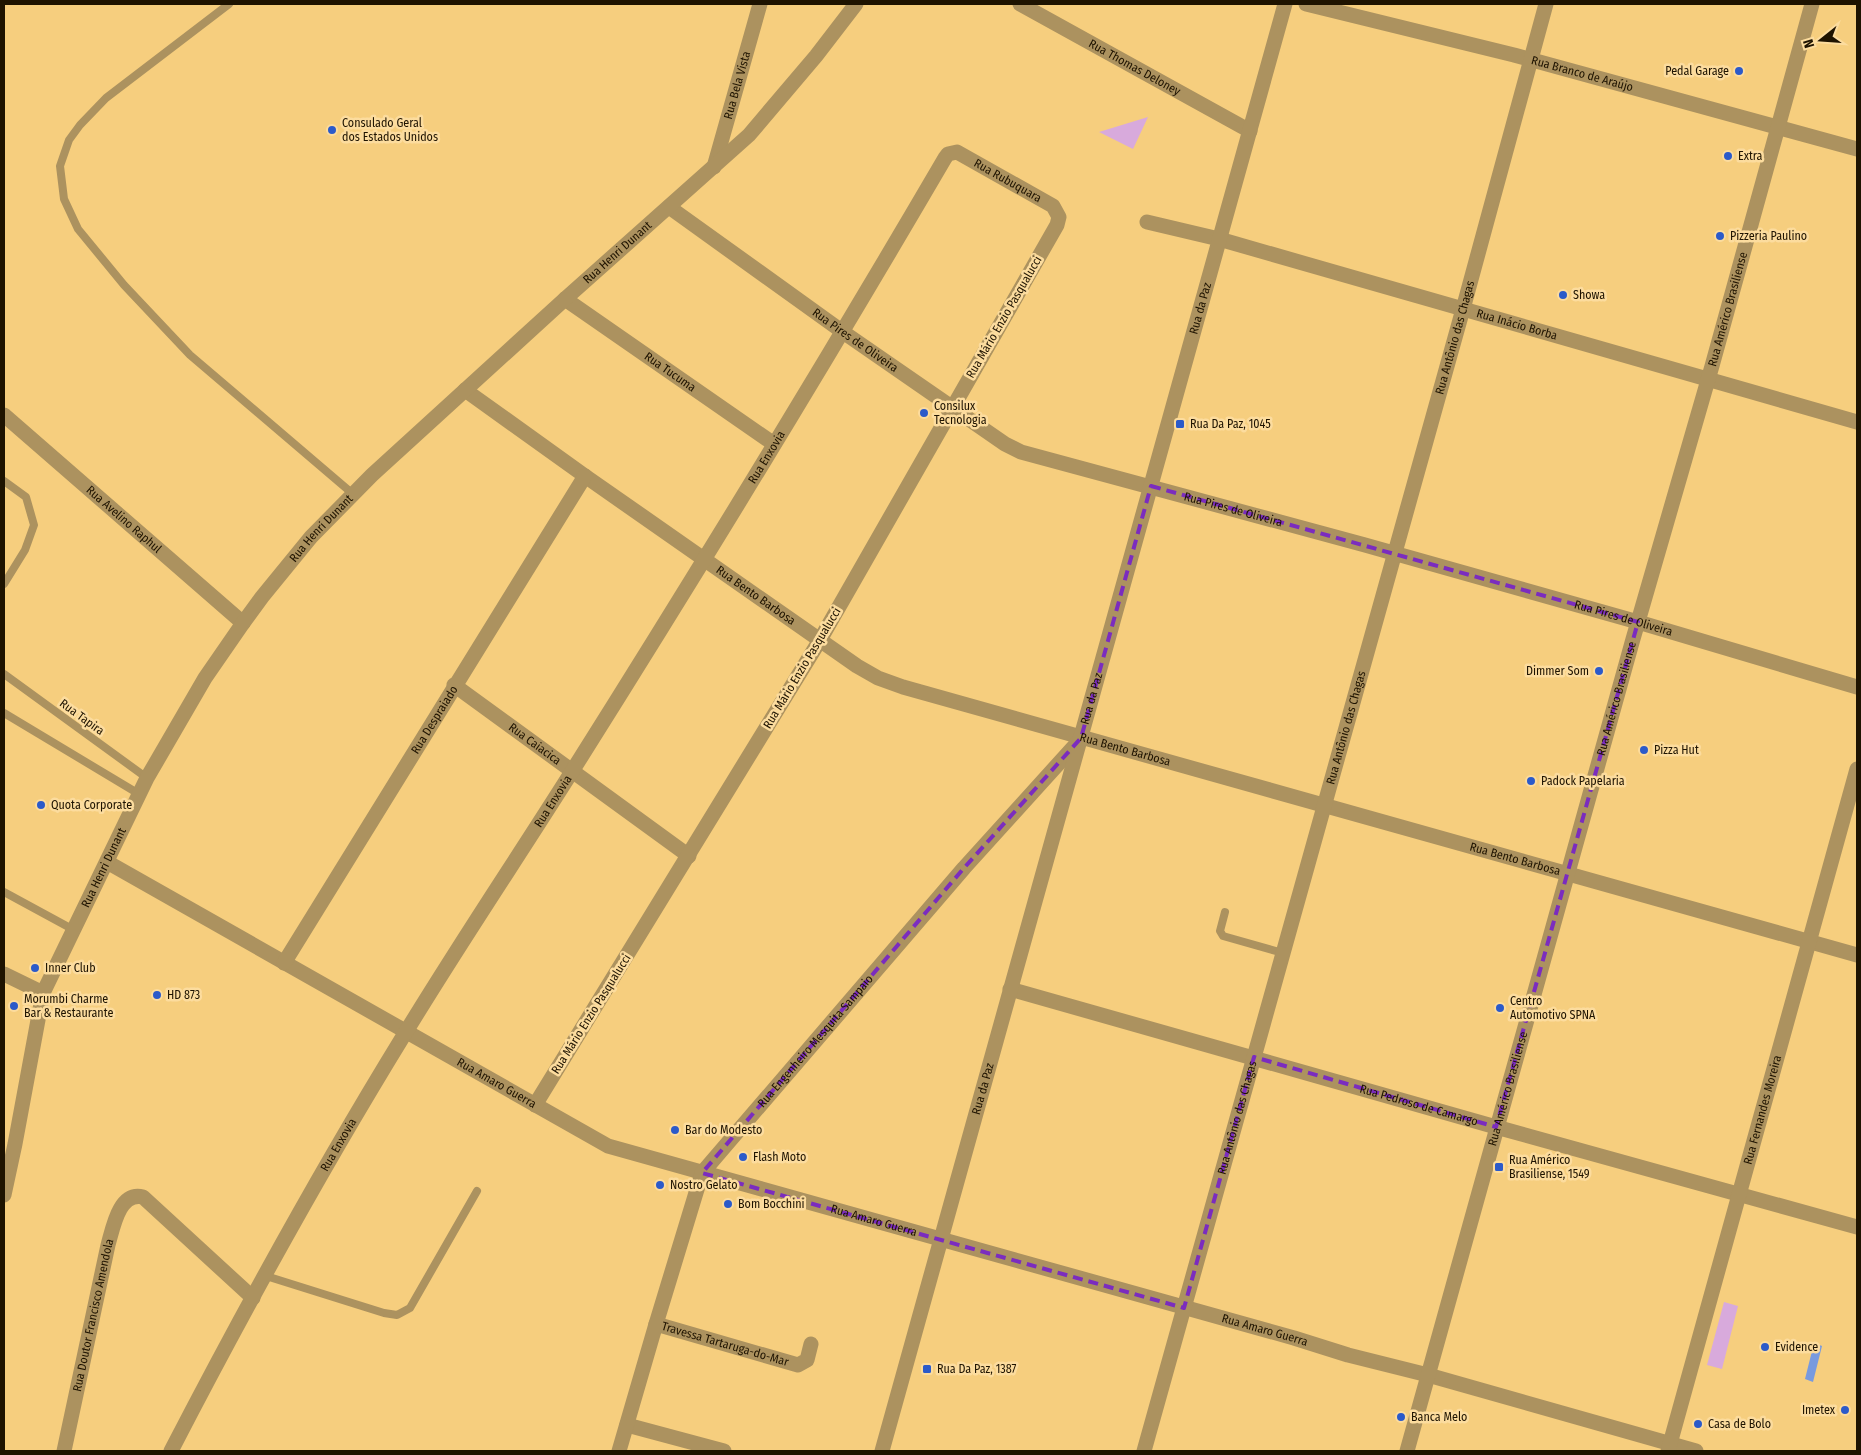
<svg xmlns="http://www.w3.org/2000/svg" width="1861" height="1455" viewBox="0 0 1861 1455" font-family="'Fira Sans Condensed',sans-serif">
	<rect width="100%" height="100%" fill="#f6ce7e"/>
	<g fill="#d8aadc">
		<polygon points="1148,117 1133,149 1099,132"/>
		<polygon points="1724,1302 1738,1306 1722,1369 1707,1365"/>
	</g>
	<polygon fill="#789ade" points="1814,1343 1822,1346 1813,1382 1805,1379"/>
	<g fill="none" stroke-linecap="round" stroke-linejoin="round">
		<g stroke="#ac925f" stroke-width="8">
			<polyline points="229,4 106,98 80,125 69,140 60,166 64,199 78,229 124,285 190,355 353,494"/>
			<polyline points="4,481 26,497 34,525 25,550 4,584"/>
			<polyline points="4,674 147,778"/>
			<polyline points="4,713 139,794"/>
			<polyline points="4,892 74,930"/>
			<polyline points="1225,912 1220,931 1223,936 1283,953"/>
			<polyline points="266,1276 384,1313 397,1315 410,1308 477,1191"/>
		</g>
		<g stroke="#ac925f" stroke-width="15">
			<path id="s1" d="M1020,4L1250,131"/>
			<path id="s2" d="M1306,4L1514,55L1857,149"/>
			<path id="s3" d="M714,167L760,4"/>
			<path id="s4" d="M669,207L843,332L1005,444L1021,452L1365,545L1638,622L1857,687"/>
			<path id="s5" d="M1147,222L1219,239L1857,422"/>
			<path id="s6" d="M565,299L774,444"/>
			<path id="s7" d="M465,390L585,476L857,666L878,678L903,687L1857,955"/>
			<path id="s8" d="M4,415L243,623"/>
			<path id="s9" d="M454,685L689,856"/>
			<path id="s10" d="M107,862L608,1146L1294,1338L1348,1355L1428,1375L1696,1451"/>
			<path id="s11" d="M284,963L585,476"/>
			<polyline points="4,974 43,993"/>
			<path id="s12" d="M1010,989L1496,1127L1857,1227"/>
			<path id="s13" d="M4,1195L15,1144L43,993L147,778L205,678L243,623L262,597L311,537L372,475L565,299L749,135L816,56L856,4"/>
			<path id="s14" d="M656,1324L798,1365L807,1360L811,1344"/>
			<polyline points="627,1425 724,1451"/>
			<path id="s15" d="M64,1451L108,1245C113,1228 119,1191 143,1197L253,1298"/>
			<path id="s16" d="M171,1451C244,1310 321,1170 404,1035C458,946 516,860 571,773C699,570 824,365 945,158L948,154L957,152L1053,206L1059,217L1057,225L820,640L535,1105"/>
			<path id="s17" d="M619,1451L656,1324L702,1173L964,868L1079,741"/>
			<path id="s18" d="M882,1451L1285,4"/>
			<path id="s19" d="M1144,1451L1463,309L1546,4"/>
			<path id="s20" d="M1407,1451L1633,639L1712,366L1812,4"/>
			<path id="s21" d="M1668,1451L1857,769"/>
		</g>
	</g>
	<path fill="none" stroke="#7b2cbf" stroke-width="4" stroke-dasharray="10 6" stroke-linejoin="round" d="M1151,486L1638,622L1496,1127L1254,1057L1184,1308L702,1173L964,868L1081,738Z"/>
	<g fill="#2b5ac9" stroke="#fcdc9e" stroke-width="2">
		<circle cx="1739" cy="71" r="5"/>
		<circle cx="332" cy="130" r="5"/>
		<circle cx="1728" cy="156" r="5"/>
		<circle cx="1720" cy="236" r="5"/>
		<circle cx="1563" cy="295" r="5"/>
		<circle cx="924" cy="413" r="5"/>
		<rect x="1175" y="419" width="10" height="10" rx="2.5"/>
		<circle cx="1599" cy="671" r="5"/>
		<circle cx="1644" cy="750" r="5"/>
		<circle cx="1531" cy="781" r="5"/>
		<circle cx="41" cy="805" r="5"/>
		<circle cx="35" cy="968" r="5"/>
		<circle cx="157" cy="995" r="5"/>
		<circle cx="14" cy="1006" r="5"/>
		<circle cx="1500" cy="1008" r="5"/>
		<circle cx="675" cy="1130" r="5"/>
		<circle cx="743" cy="1157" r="5"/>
		<rect x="1494" y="1162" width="10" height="10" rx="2.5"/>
		<circle cx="660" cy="1185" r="5"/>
		<circle cx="728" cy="1204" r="5"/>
		<circle cx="1765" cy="1347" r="5"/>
		<rect x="922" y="1364" width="10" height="10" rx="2.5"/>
		<circle cx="1845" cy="1410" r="5"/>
		<circle cx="1401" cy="1417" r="5"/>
		<circle cx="1698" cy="1424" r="5"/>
	</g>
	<g text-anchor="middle" stroke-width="5" stroke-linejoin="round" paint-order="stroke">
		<g font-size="12" fill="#1e1300" stroke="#fcdc9e">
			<text dy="4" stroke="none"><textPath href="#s1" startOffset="131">Rua Thomas Deloney</textPath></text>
			<text dy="4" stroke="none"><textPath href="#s2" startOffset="285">Rua Branco de Araújo</textPath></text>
			<text dy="4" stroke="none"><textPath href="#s3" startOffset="85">Rua Bela Vista</textPath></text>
			<text dy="4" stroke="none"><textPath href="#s16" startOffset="1580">Rua Rubuquara</textPath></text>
			<text dy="4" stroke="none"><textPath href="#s13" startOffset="1155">Rua Henri Dunant</textPath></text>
			<text dy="4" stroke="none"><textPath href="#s18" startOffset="1186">Rua da Paz</textPath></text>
			<text dy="4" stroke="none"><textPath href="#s20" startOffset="1186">Rua Américo Brasiliense</textPath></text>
			<text transform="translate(1004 317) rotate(-60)" y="4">Rua Mário Enzio Pasqualucci</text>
			<text dy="4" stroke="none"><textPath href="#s5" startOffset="384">Rua Inácio Borba</textPath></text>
			<text dy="4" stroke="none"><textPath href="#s19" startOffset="1156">Rua Antônio das Chagas</textPath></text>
			<text dy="4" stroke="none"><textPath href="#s4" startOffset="229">Rua Pires de Oliveira</textPath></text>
			<text dy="4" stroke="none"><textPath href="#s6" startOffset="128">Rua Tucuma</textPath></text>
			<text dy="4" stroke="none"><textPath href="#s16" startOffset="1159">Rua Enxovia</textPath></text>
			<text dy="4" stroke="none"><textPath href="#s4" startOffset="649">Rua Pires de Oliveira</textPath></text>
			<text dy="4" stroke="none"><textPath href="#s8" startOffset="159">Rua Avelino Raphul</textPath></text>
			<text dy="4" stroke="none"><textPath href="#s13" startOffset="750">Rua Henri Dunant</textPath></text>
			<text dy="4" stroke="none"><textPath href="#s7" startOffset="356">Rua Bento Barbosa</textPath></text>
			<text dy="4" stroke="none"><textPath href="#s4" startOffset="1054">Rua Pires de Oliveira</textPath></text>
			<text transform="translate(802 668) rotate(-59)" y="4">Rua Mário Enzio Pasqualucci</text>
			<text dy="4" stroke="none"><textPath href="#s20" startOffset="781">Rua Américo Brasiliense</textPath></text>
			<text dy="4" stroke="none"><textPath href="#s18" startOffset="781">Rua da Paz</textPath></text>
			<text transform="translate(82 717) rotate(36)" y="4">Rua Tapira</text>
			<text dy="4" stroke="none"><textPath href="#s11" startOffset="286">Rua Despraiado</textPath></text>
			<text dy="4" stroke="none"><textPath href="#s19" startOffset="751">Rua Antônio das Chagas</textPath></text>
			<text dy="4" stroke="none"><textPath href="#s9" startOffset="100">Rua Caiacica</textPath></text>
			<text dy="4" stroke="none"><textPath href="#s7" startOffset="761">Rua Bento Barbosa</textPath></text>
			<text dy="4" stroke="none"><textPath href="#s16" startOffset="754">Rua Enxovia</textPath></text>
			<text dy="4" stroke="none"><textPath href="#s7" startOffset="1166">Rua Bento Barbosa</textPath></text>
			<text dy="4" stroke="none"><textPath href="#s13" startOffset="345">Rua Henri Dunant</textPath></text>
			<text transform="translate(591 1014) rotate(-58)" y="4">Rua Mário Enzio Pasqualucci</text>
			<text dy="4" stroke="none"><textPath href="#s17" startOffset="464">Rua Engenheiro Mesquita Sampaio</textPath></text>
			<text dy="4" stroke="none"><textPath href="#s10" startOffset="448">Rua Amaro Guerra</textPath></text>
			<text dy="4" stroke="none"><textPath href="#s20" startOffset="376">Rua Américo Brasiliense</textPath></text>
			<text dy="4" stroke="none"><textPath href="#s18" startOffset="376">Rua da Paz</textPath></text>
			<text dy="4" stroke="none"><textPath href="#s12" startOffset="425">Rua Pedroso de Camargo</textPath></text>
			<text dy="4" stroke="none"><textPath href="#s21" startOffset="354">Rua Fernandes Moreira</textPath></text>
			<text dy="4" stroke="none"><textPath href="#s19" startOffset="346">Rua Antônio das Chagas</textPath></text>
			<text dy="4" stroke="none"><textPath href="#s16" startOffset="349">Rua Enxovia</textPath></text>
			<text dy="4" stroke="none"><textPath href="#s10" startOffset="852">Rua Amaro Guerra</textPath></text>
			<text dy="4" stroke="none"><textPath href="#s15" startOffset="139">Rua Doutor Francisco Amendola</textPath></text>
			<text dy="4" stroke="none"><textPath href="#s10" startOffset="1258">Rua Amaro Guerra</textPath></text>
			<text dy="4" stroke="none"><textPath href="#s14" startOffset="72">Travessa Tartaruga-do-Mar</textPath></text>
		</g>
		<g font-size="12" fill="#1e1300" stroke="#fcdc9e" text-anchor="start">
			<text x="1729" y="75" text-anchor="end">Pedal Garage</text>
			<text x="342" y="127">Consulado Geral<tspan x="342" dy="14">dos Estados Unidos</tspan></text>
			<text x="1738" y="160">Extra</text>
			<text x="1730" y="240">Pizzeria Paulino</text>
			<text x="1573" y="299">Showa</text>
			<text x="934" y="410">Consilux<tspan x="934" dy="14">Tecnologia</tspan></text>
			<text x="1190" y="428">Rua Da Paz, 1045</text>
			<text x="1589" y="675" text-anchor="end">Dimmer Som</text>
			<text x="1654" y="754">Pizza Hut</text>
			<text x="1541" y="785">Padock Papelaria</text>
			<text x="51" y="809">Quota Corporate</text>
			<text x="45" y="972">Inner Club</text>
			<text x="167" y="999">HD 873</text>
			<text x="24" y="1003">Morumbi Charme<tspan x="24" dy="14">Bar &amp; Restaurante</tspan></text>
			<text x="1510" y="1005">Centro<tspan x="1510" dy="14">Automotivo SPNA</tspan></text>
			<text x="685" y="1134">Bar do Modesto</text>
			<text x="753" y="1161">Flash Moto</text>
			<text x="1509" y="1164">Rua Américo<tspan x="1509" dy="14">Brasiliense, 1549</tspan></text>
			<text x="670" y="1189">Nostro Gelato</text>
			<text x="738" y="1208">Bom Bocchini</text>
			<text x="1775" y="1351">Evidence</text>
			<text x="937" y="1373">Rua Da Paz, 1387</text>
			<text x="1835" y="1414" text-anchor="end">Imetex</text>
			<text x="1411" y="1421">Banca Melo</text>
			<text x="1708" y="1428">Casa de Bolo</text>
		</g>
	</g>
	<rect width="1861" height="1455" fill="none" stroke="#1e1300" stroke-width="10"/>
	<g transform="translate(1821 40) rotate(253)" stroke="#fcdc9e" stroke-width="4" paint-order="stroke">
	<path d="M0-4L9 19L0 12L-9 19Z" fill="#1e1300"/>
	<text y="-8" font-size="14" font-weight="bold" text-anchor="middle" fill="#1e1300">N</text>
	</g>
</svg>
